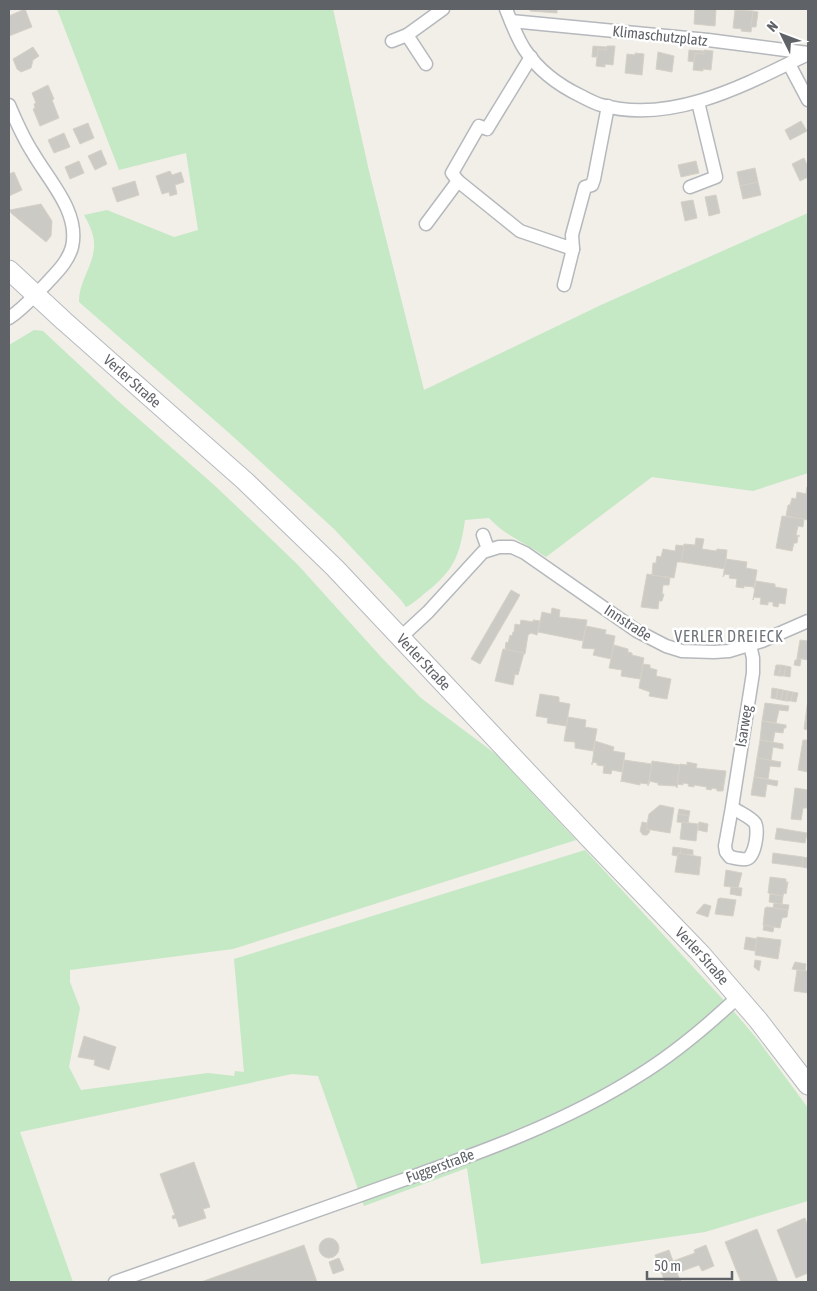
<svg xmlns="http://www.w3.org/2000/svg" width="817" height="1291" viewBox="0 0 817 1291" font-family="'Asap Condensed',sans-serif">
	<rect width="100%" height="100%" fill="#f1efe8"/>
	<g fill="#c5e8c5">
		<path d="M57,9H333L369,171L424,390L601,305L808,213V473L753,491L652,477L546,557C527,544 504,535 489,518L465,520C460,555 454,571 425,593C419,598 413,604 406,607L401,600L334,529L228,432L79,302C79,293 81,287 84,279C96,251 99,242 84,215L107,210L174,237L198,230L186,153L119,170Z"/>
		<polygon points="34,330 43,331 117,400 213,484 270,538 298,565 382,658 421,698 497,755 576,840 233,949 70,970 70,982 80,1008 69,1067 81,1090 208,1073 234,1076 235,1071 244,1072 234,959 585,850 730,1007 758,1040 808,1108 808,1201 705,1232 481,1264 467,1168 364,1206 318,1076 292,1074 20,1132 73,1282 9,1282 9,345"/>
	</g>
	<g fill="#cccac5" stroke="#d6d1c6">
		<polygon points="25,9 32,27 9,36 9,16"/>
		<polygon points="530,9 557,9 557,13 530,11"/>
		<polygon points="695,9 716,9 715,26 694,24"/>
		<polygon points="735,10 753,11 751,32 741,31 742,29 733,28"/>
		<polygon points="753,11 758,12 756,27 751,27"/>
		<polygon points="593,46 607,47 606,50 598,49 597,57 592,57"/>
		<polygon points="607,46 615,46 613,65 605,64 605,67 596,66 598,49 606,50"/>
		<polygon points="33,47 39,56 33,60 31,68 21,72 17,69 13,59"/>
		<polygon points="689,50 704,51 704,54 695,53 694,62 688,61"/>
		<polygon points="704,50 713,51 711,70 703,69 703,71 693,70 695,53 704,54"/>
		<polygon points="658,52 674,56 672,72 656,69"/>
		<polygon points="635,53 644,54 642,75 625,73 627,54 635,55"/>
		<polygon points="48,85 54,99 52,100 59,118 40,126 33,109 35,108 34,104 36,103 32,93"/>
		<polygon points="801,121 807,131 790,140 785,130"/>
		<polygon points="88,123 94,138 80,144 73,129"/>
		<polygon points="64,133 70,147 54,153 48,140"/>
		<polygon points="101,150 107,164 95,170 88,156"/>
		<polygon points="804,158 808,167 808,177 800,181 792,164"/>
		<polygon points="79,161 84,173 70,179 65,167"/>
		<polygon points="696,161 699,173 681,177 678,165"/>
		<polygon points="755,168 758,182 740,186 737,172"/>
		<polygon points="170,171 172,175 181,172 184,182 175,185 177,194 170,196 169,192 162,194 156,176"/>
		<polygon points="14,172 22,190 9,196 9,174"/>
		<polygon points="135,181 139,195 117,202 112,188"/>
		<polygon points="758,182 761,195 743,199 740,186"/>
		<polygon points="716,195 720,213 709,216 705,197"/>
		<polygon points="693,200 697,218 685,221 681,202"/>
		<polygon points="41,204 52,221 51,236 46,242 11,213 10,210"/>
		<polygon points="807,487 808,520 786,516 788,505 790,505 792,498 796,499 797,492 806,494"/>
		<polygon points="782,516 804,519 803,527 798,526 796,535 800,536 798,536 797,543 794,543 792,551 776,548"/>
		<polygon points="696,538 704,539 702,549 716,551 717,549 727,550 725,569 681,562 684,544 695,545"/>
		<polygon points="676,545 684,546 681,562 677,562 674,578 652,575 653,563 656,563 657,556 661,557 663,549 675,551"/>
		<polygon points="726,559 747,562 746,568 757,570 754,589 754,587 744,586 744,588 736,587 737,579 729,578 730,575 725,574 723,577"/>
		<polygon points="647,574 670,578 669,585 663,585 662,594 664,594 662,601 659,601 658,609 641,607"/>
		<polygon points="756,581 775,584 775,587 787,589 785,604 779,603 778,607 773,606 773,602 768,602 768,605 760,604 761,598 754,597 753,600"/>
		<polygon points="511,590 520,595 480,664 471,659"/>
		<polygon points="552,608 560,610 559,617 587,620 583,641 538,632 542,612 551,614"/>
		<polygon points="521,620 533,622 533,620 540,621 537,635 531,633 528,635 525,654 505,650 506,642 508,643 510,635 512,636 513,632 514,632 515,624 520,625"/>
		<polygon points="586,626 606,630 605,634 615,636 611,659 593,655 595,649 582,648"/>
		<polygon points="800,640 808,641 808,660 797,658"/>
		<polygon points="614,645 628,649 628,652 632,653 632,655 644,658 640,679 621,676 622,670 609,668"/>
		<polygon points="503,649 524,653 518,675 515,674 513,685 495,681"/>
		<polygon points="797,658 801,659 800,666 794,665 795,660 797,660"/>
		<polygon points="643,664 650,665 650,668 657,670 656,676 671,679 667,699 649,696 650,692 639,688"/>
		<polygon points="776,665 781,665 779,676 774,675"/>
		<polygon points="781,665 786,666 784,676 779,676"/>
		<polygon points="786,666 791,667 790,677 784,676"/>
		<polygon points="772,688 778,689 776,699 771,698"/>
		<polygon points="778,689 783,690 781,700 776,699"/>
		<polygon points="783,690 788,691 786,701 781,700"/>
		<polygon points="788,691 793,692 791,701 786,701"/>
		<polygon points="793,692 798,693 796,702 791,701"/>
		<polygon points="540,694 559,697 559,702 570,704 566,726 547,723 548,718 536,716"/>
		<polygon points="808,699 808,730 804,729"/>
		<polygon points="765,703 789,706 788,711 779,710 776,723 762,721"/>
		<polygon points="568,717 586,720 585,727 597,729 593,751 575,748 575,742 564,741"/>
		<polygon points="762,721 786,725 786,728 784,728 783,733 775,732 773,742 760,740"/>
		<polygon points="760,740 783,744 783,749 773,747 771,761 757,758"/>
		<polygon points="803,740 808,740 808,772 798,770"/>
		<polygon points="595,741 614,747 613,751 625,753 622,772 612,770 611,774 603,773 604,766 597,765 597,763 592,762 592,765"/>
		<polygon points="757,758 781,762 780,767 770,766 768,779 754,777"/>
		<polygon points="624,760 652,764 648,786 648,784 640,783 640,785 621,781 621,782"/>
		<polygon points="652,761 680,765 677,788 676,786 658,785 658,783 649,781 649,784"/>
		<polygon points="687,762 697,764 696,768 726,771 723,791 717,791 717,789 712,788 711,790 706,789 707,787 694,785 694,787 688,786 689,784 683,783 683,785 677,784 680,764 687,765"/>
		<polygon points="754,777 778,781 777,786 767,784 765,797 751,795"/>
		<polygon points="795,788 808,790 808,808 803,808 801,820 791,819"/>
		<polygon points="660,805 674,808 670,833 646,829 649,814"/>
		<polygon points="679,809 690,811 689,816 678,814"/>
		<polygon points="678,814 689,816 688,823 677,822"/>
		<polygon points="642,822 647,823 646,829 650,830 649,833 647,835 643,835 640,831"/>
		<polygon points="682,822 698,824 696,841 680,839"/>
		<polygon points="699,822 708,824 707,832 698,830"/>
		<polygon points="777,828 807,833 805,843 775,839"/>
		<polygon points="673,847 681,848 680,854 678,853 677,856 672,855"/>
		<polygon points="681,848 693,850 693,855 680,854"/>
		<polygon points="678,853 701,857 699,875 675,872"/>
		<polygon points="773,853 803,857 802,867 772,863"/>
		<polygon points="803,857 808,858 807,868 802,867"/>
		<polygon points="726,870 742,873 738,888 724,886"/>
		<polygon points="770,877 786,879 786,882 788,882 786,894 784,893 783,896 768,893"/>
		<polygon points="731,887 742,888 741,896 730,894"/>
		<polygon points="770,894 783,896 782,904 769,902"/>
		<polygon points="720,898 736,900 733,916 715,914 718,899"/>
		<polygon points="774,903 789,905 788,910 773,908"/>
		<polygon points="704,904 711,906 708,917 696,913"/>
		<polygon points="767,907 788,910 787,917 782,918 780,928 763,925 765,908"/>
		<polygon points="764,925 774,927 773,932 763,930"/>
		<polygon points="746,937 757,939 755,951 744,949"/>
		<polygon points="757,937 781,940 778,959 755,955"/>
		<polygon points="755,960 761,961 759,971 754,967"/>
		<polygon points="795,962 806,964 805,971 792,969"/>
		<polygon points="797,970 808,971 808,993 794,991"/>
		<polygon points="84,1036 116,1047 109,1070 94,1065 95,1060 78,1057"/>
		<polygon points="194,1162 210,1207 203,1209 206,1218 179,1227 176,1218 173,1219 172,1216 175,1215 160,1174"/>
		<polygon points="805,1218 808,1226 808,1273 796,1278 777,1230"/>
		<polygon points="757,1229 778,1282 741,1282 725,1242"/>
		<circle cx="329" cy="1248" r="10"/>
		<polygon points="304,1245 317,1282 201,1282"/>
		<polygon points="706,1245 714,1266 702,1271 699,1265 677,1273 681,1282 665,1282 655,1255 669,1250 673,1261 695,1253 694,1250"/>
		<polygon points="339,1258 344,1270 333,1274 329,1262"/>
	</g>
	<g fill="none" stroke-linecap="round" stroke-linejoin="round">
		<defs>
			<g id="street">
				<path d="M506,9C511,22 517,38 525,50C539,71 558,85 581,96C587,99 594,103 601,105C672,125 747,84 808,54"/>
				<polyline points="511,21 708,40 808,53"/>
				<polyline points="407,35 426,64"/>
				<polyline points="392,41 407,35 443,9"/>
				<polyline points="789,64 808,100"/>
				<path d="M9,105C16,121 23,138 33,153C49,181 80,212 72,247C68,262 56,273 46,284C34,296 23,309 9,318"/>
				<polyline points="458,181 452,173 479,126 487,129 531,57"/>
				<polyline points="690,187 716,177 698,102"/>
				<polyline points="426,224 458,181 520,231 573,249 572,235 585,187 592,185 594,179 608,106"/>
				<polyline points="564,285 573,249"/>
				<polyline points="483,535 488,549"/>
				<polyline points="401,637 428,612 483,552 499,547 512,547 525,553 637,631 666,646 682,651 714,652 729,651 762,641 808,621"/>
				<path d="M732,807L725,846L726,852L730,857C735,858 742,860 746,859C755,858 759,830 755,823C751,817 738,812 732,807L753,673V658L750,645"/>
				<path d="M115,1282C197,1253 279,1224 361,1195C455,1161 553,1130 638,1076C674,1054 707,1026 738,997"/>
			</g>
			<g id="secondary">
				<path id="s1" d="M9,270L64,321L245,481L335,568L592,841L701,954L758,1020L808,1085"/>
			</g>
		</defs>
		<use href="#street" stroke="#b5b8bc" stroke-width="15"/>
		<use href="#secondary" stroke="#b6babf" stroke-width="21"/>
		<use href="#street" stroke="#fff" stroke-width="12"/>
		<use href="#secondary" stroke="#fff" stroke-width="19"/>
	</g>
	<g text-anchor="middle" stroke-width="5" stroke-linejoin="round" paint-order="stroke">
		<g font-size="15" fill="#5f6368" stroke="#fff">
			<text transform="translate(660 36) rotate(6)" y="5">Klimaschutzplatz</text>
			<text dy="5" stroke="none"><textPath href="#s1" startOffset="166">Verler Straße</textPath></text>
			<text transform="translate(628 623) rotate(33)" y="5">Innstraße</text>
			<text dy="5" stroke="none"><textPath href="#s1" startOffset="571">Verler Straße</textPath></text>
			<text transform="translate(744 726) rotate(-81)" y="5">Isarweg</text>
			<text dy="5" stroke="none"><textPath href="#s1" startOffset="976">Verler Straße</textPath></text>
			<text transform="translate(440 1166) rotate(-20)" y="5">Fuggerstraße</text>
		</g>
		<g font-size="16" letter-spacing="1" fill="#70757a" stroke="#fff">
			<text x="729" y="642">VERLER DREIECK</text>
		</g>
	</g>
	<rect width="817" height="1291" fill="none" stroke="#5f6368" stroke-width="20"/>
	<g transform="translate(782 35) rotate(312)" stroke="#ffffff" stroke-width="4" paint-order="stroke">
	<path d="M0-4L9 19L0 12L-9 19Z" fill="#5f6368"/>
	<text y="-8" font-size="14" font-weight="bold" text-anchor="middle" fill="#5f6368">N</text>
	</g>
	<path d="M647 1271v8h85v-8" fill="none" stroke="#5f6368" stroke-width="2.5"/>
	<text x="654" y="1271" font-size="15" fill="#5f6368" stroke="#ffffff" stroke-width="4" paint-order="stroke">50 m</text>
</svg>
